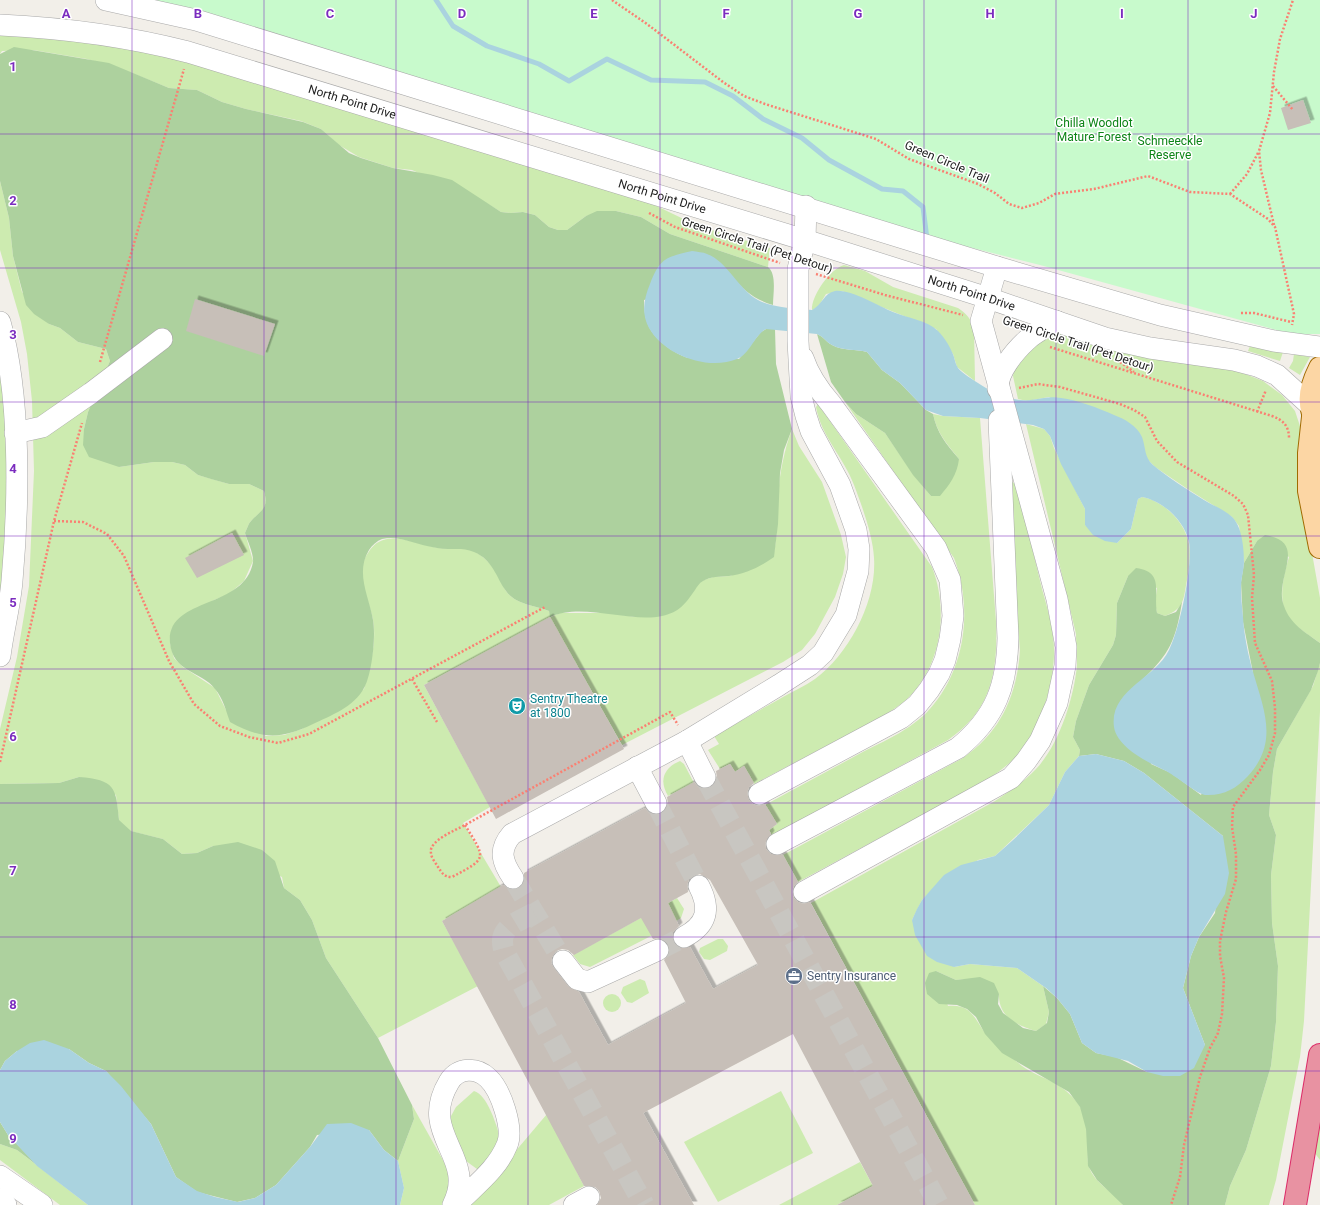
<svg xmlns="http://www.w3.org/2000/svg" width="1320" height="1205" viewBox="0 0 1320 1205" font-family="Roboto,sans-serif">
	<defs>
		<filter id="shadow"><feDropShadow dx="3.5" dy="-3.5" stdDeviation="0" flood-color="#0004"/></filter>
	</defs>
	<rect width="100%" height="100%" fill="#f2efe9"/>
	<g fill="#cdebb0">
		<polygon points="0,35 79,39 134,50 198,65 642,199 696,225 770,248 768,267 670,234 641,217 616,211 586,216 567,230 558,230 549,227 535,215 523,212 511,213 501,212 488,204 412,170 393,168 359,157 339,145 321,129 301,121 246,109 222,102 197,90 169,88 132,73 87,59 33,50 2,51 0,54"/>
		<path d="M0,181L9,218L13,256L22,292L49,324L60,328L78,342L106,349L110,361L88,412L84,429L119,467L154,462H172L185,465L198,475L229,484H249L264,491C269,509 262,510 251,521C248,524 247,529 245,533L253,561L244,581L229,594L214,600L172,628L170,643L174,658L183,667L215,688L226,710L266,736L284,735L302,729L364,689C370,667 377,642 373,620C370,604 362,589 362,573C362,566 364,558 368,553C383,526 415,544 439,548C454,550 459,544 474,551C485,557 494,567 499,577C502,581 503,587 506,591C516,605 534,605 549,611L551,617L560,613H611L635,617L701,581L713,577L730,576L773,557C778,536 777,516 778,495C780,472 784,451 792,429L799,446L822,482L841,535L846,557L843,574L835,597L815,634L802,650L783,662L622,745L550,618L424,685L490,807L463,823L501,887L442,921L478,986L378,1038L326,958L312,920L300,900L284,888L282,877L213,846L197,853L182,854L163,839L130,831L119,821L116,795L79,777L59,783L0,784V729L17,657L29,586L34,471L32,401L27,354L21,322L0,250Z"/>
		<path d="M844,265L865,271L893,287L958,308C967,314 972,320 974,330L975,381L957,367L953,354L936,329L842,291L826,294L818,307L812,310C811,296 830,269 844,265Z"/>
		<polygon points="0,322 15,433 0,650"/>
		<path d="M1058,332L1235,370L1263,381L1282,395L1295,411L1300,426L1299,480L1320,598V643C1311,636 1300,630 1292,622C1276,606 1283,577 1289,557L1257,541L1244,563L1239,526L1232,517L1189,490L1155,467L1146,458L1049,397L1027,401L1018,399L1013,376L1015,365L1031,343Z"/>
		<polygon points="1250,346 1283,352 1280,361 1248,351"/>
		<polygon points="1294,354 1310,357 1300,375 1289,368 1293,361"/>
		<path d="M845,402L856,414L885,433L913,474L931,496L959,459C947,444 937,433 933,414L943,416L980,418L996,621C998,671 992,710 948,740L772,836L769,830L777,824L765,805C796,788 828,771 859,754C884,741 916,728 934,704C967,663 972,605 954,558Z"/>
		<path d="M818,404L932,567C949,611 942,667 905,701C899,706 892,710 885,715L754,784L744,766L735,772L730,764L720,769L708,750L719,744L714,736C737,723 760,710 783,697C793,691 805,686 815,679C849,654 877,601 874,558C873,536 862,506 854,485C844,458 821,436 816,407Z"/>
		<path d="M1026,424L1044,429L1050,436L1054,448L1085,509V525L1117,543L1131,529L1138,499L1142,497C1164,501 1185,522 1189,544C1191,555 1189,569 1187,580C1183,600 1185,608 1165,616L1157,613L1155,603L1157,588L1128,576L1117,603L1116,635L1113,645L1089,685L1076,721L1073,737L1080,750L1079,756L1065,772L1049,805L995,856L978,860L930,892L922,900L912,920L954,967L970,964L1017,968L1043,986L1049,1012L1046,1024L1036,1031C1017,1026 998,1016 999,994L967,979L956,980L936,971L948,1006C976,1003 975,1026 992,1040C1002,1049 1012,1058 1022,1066C1044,1081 1061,1080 1079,1105C1087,1116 1087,1136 1088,1149C1088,1155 1087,1162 1089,1167C1095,1184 1113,1191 1123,1205H975L811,903L995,801C1010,791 1024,782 1036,769C1059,745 1074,698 1077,665C1077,655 1076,644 1076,634Z"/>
		<path d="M1012,482L1016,484L1018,489C1026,522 1034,556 1042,589C1048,610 1055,634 1054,655C1053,689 1039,732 1016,757C1007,766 996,774 985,781L798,882L783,855L963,758C1001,732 1017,695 1020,650L1009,525Z"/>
		<polygon points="1320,663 1320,711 1304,1021 1300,1057 1276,1180 1269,1205 1225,1205 1230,1186 1246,1150 1271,1066 1276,1022 1278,966 1272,923 1271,875 1276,835 1269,815 1273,772 1277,749 1313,686"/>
		<path d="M680,761L684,764L694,783L668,796C659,781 663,768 680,761Z"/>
		<polygon points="677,898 684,909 681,918 653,935 590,967 580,964 573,955"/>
		<polygon points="718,939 723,939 728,946 727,951 710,960 704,959 699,952 700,948"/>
		<polygon points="640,979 645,981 649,993 632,1003 627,1002 621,993 623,987"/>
		<circle cx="612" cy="1003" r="9"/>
		<path d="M474,1091C487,1094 497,1126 500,1138L484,1169H477L466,1161L451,1127V1116L456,1107Z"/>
		<polygon points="781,1091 813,1153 718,1202 684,1142"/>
		<path d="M412,1105L448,1169C450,1182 448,1193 442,1205H400L404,1188L398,1161L414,1119Z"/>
		<polygon points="1320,1112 1320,1160 1314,1152"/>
		<polygon points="547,1114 584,1186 549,1205 470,1205"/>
		<polygon points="0,1144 17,1150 88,1205 60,1205 0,1160"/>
		<polygon points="860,1162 873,1186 837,1205 779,1205"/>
	</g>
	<g fill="#add19e">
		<path d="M14,47L109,63L169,88L197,90L222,102L246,109L303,122L321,129L349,153L361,158L393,168L433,175L452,180L501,212L511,213L523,212L535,215L549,227L558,230H567L586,216L597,211H616L641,217L670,234L768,267C777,274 773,294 773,305C753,299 744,290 730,275L644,300C644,324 651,335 670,349C675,352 683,357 689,358C705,360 723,358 739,359L761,332L766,329H775L776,364L792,429L784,450L780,473L778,524L774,557C760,567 746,574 729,576C720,577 711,576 703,581C699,583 697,587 695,590C685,604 680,612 662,616C629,623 582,602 550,617L549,611C534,605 516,605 506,591C496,577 493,560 474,552C465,548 457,549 448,549C441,549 433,547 427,546C413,543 397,535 382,539C377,541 372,545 369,550C355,573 369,596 373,620C376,636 372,674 364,688C354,707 330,716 313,724C280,740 261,739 230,722C226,711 223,698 215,689C202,671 173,673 170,643C166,596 245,610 253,562C254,554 247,540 245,533C247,529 248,524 251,521C261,510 269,509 264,491L249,484H229L211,479L198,475L185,465L172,462H154L119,467L89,457L83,445L84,429L88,412L110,361L106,349L78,342L60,328L49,324L34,314L26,305L13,256L9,218L0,181V54Z"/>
		<path d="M817,334C824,337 826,342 832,345C843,351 856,349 867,352L882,370L900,383L926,410L933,414C937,433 946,444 959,459C957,475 950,484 940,496H931L913,475L885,433L856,414L845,402L831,382Z"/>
		<path d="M1265,535C1310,542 1273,578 1284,606C1290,624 1305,632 1320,643V663L1318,671L1311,690L1277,749L1273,772L1269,815L1276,835L1271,875L1272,923L1278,966L1276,1022L1271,1066L1246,1150L1230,1186L1225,1205H1123L1097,1180L1088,1166L1086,1129L1080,1107L1069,1092L1002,1053L985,1034L976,1017L967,1009L957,1005L939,1004L927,994L925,983L929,973L936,971L956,980L980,977L994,983L999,994L998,1004L1003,1013L1023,1028L1036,1031L1047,1023L1049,1012L1043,986L1057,998L1070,1014L1082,1043L1096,1053L1116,1057L1147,1072L1205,1045L1183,988L1191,956L1199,937L1215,913L1223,836L1144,773L1124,761L1096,754L1079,756L1080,750L1073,737L1076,721L1089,685L1113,645L1116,635L1117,603L1128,576L1136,568C1165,572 1153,592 1157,613L1165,616L1176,612L1182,602C1176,639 1170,654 1142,680L1151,764L1171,773L1201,795L1253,673L1243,622L1241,582L1244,563L1257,541Z"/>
		<path d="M79,777C115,780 116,787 119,820L131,831L163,839L182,854L197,853L213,846L238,842L262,850L275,861L284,888L300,900L312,920L326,958L378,1038L412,1105L414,1119L398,1161L384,1150L369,1130L317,1135L310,1147L276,1185L255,1198L237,1202L197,1192L176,1177L151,1124L106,1071L89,1063L69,1049L17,1051L5,1061L0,1070V784L59,783Z"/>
		<polygon points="0,1122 8,1135 38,1166 17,1150 0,1144"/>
	</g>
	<polygon fill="#c8facc" points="107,0 1320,0 1320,334 1296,334 1280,331 1040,265 806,206"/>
	<g fill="#aad3df">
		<path d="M692,251C697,252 703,252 707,254C727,261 738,289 758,300C773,308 795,308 812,310C822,305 824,293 835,291C851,289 878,306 893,312C907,318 927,320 938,331C945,338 951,348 954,357C955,361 956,365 958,368C963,374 972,379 978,383C992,393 1013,402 1030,400C1041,399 1050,396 1061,398C1078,400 1098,408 1114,415C1125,419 1137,426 1142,437C1146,448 1144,457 1153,465C1166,476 1189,491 1204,500C1212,505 1223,509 1231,516C1242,525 1244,548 1244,562C1244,570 1241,578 1241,586C1241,597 1242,607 1243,617C1244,635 1248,654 1253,672C1264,710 1279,742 1248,776C1236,789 1223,796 1205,795C1197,794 1175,775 1164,770C1147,762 1117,747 1114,727C1109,690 1155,679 1169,650C1180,628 1193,566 1189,542C1184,520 1163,501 1142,497L1138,499L1131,529L1117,543L1105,541L1093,535L1085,525V509L1061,464L1050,436L1044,429L1033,425L980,418L943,416L926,410L900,383L882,370L867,352C856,349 843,351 832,345C826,342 824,337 817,334L766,329C754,336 750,354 737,359C708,371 664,355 649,328C641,314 644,298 650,284C660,258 666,257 692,251Z"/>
		<polygon points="1096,754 1124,761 1144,773 1223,836 1229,873 1225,894 1199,937 1191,956 1183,988 1205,1045 1194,1068 1180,1076 1163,1076 1147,1072 1128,1061 1096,1053 1082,1043 1070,1014 1057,998 1046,988 1017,968 970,964 954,967 937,962 927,956 915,935 912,920 917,909 922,900 944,875 961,865 995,856 1013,840 1049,805 1065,772 1079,756"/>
		<polygon points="44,1040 69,1049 89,1063 106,1071 121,1086 151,1124 176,1177 197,1191 215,1197 238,1202 255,1198 276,1185 310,1147 327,1124 351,1123 369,1130 384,1150 398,1161 404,1188 400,1205 88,1205 37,1166 8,1135 0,1122 0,1070 5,1061 17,1051 30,1043"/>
	</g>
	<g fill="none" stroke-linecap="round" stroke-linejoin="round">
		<polyline stroke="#aad3df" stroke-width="5" points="436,0 453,26 487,46 539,64 569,81 607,59 651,80 705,82 733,96 763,119 802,138 829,160 882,189 903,191 923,207 927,239"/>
	</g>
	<g fill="#c7bfb8" fill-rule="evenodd" filter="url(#shadow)">
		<polygon points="1303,100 1311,123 1288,130 1281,108"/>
		<polygon points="195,299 275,324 264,356 186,331"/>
		<polygon points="232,533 244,555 197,578 185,558"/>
		<polygon points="550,617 624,749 496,819 424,685"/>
		<path d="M730,764L735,772L744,766L754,783L749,787L747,793L749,800L753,804L758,806L765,804L777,824L769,830L771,834L765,843L766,849L771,854L783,855L798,882L794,886L792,891L794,898L798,902L803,904L810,902L975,1205H837L873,1186L793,1034L643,1113L694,1205H597L601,1198L599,1191L595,1187L584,1186L442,921L503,885L513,890L519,888L524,883V873L645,808L649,813L655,815L662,813L666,810L668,804L667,797L694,782L698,787L704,789L711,788L715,783L717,778L716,771ZM700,874L710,880L758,965L713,989L690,947L679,948L674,943L672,938L673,932L679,926L668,903L688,892L687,885L689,879L694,875ZM641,918L653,939L660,938L665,940L669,945L670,952L664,960L686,1003L608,1045L579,992L568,986L554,968L551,963L552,957L556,951L562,949L568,950L574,955Z"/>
	</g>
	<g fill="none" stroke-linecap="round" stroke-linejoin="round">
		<g stroke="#c8c6c1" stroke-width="21" stroke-dasharray="21 10" stroke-linecap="butt">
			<polyline points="705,777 939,1205"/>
			<polyline points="656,803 699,886"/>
			<polyline points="513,878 563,961"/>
			<path d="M534,913C516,923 495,928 505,953L644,1205"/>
			<polyline points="658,950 684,937"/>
		</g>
		<defs>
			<g id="minor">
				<polyline points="106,0 196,20 997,267 1160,315 1274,341 1320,347"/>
				<path id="s1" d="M0,25C64,28 126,36 188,52L805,240L988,298L1105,338L1150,348L1234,360L1257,366L1277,375L1310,405"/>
				<path d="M0,322C21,397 19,503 12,581C10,606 3,631 0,656"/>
				<path d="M998,389C997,372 1015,351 1027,340C1035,332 1047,327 1056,321"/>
				<polyline points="15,433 42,427 91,393 162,339"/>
				<polyline points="687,741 705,777"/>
				<polyline points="637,767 656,803"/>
				<path d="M759,794L901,718L917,705L929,690L939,674L945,660L950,639L953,616L950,580L936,548L831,404C818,389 809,376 803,358"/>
				<path d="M777,844L958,748C996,717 1007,685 1008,638L999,420"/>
				<path d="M513,878C502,862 498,850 512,834L687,741L779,685L810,665L823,653L846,615L858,571L859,549L856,530L840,485L811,431L806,416L801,396L798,341V269L805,240L806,206"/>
				<polyline points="804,892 1011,778 1026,761 1040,741 1057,703 1065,666 1066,647 1057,599 981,321 997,267"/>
				<path d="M684,937C707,925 711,909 699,886"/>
				<polyline points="563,961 577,979 588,982 658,950"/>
				<polyline points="0,1176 42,1205"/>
				<polyline points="0,1199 6,1205"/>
				<path d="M453,1205C478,1156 417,1135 449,1082C458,1067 477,1067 488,1078C501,1090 514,1129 507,1145C497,1170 474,1186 456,1205"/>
				<polyline points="574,1205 589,1197"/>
			</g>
			<g id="major">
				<path d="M1320,368C1308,392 1307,406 1320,429"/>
				<polyline points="1313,417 1309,453 1309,491 1320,547"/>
			</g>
			<polyline id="highway" points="1295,1205 1320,1055"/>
		</defs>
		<use href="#minor" stroke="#a9a9a9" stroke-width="22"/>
		<use href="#major" stroke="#a06b00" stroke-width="24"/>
		<use href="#highway" stroke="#dc2a67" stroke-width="24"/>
		<g stroke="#fa8072" stroke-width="2.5" stroke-dasharray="2 2" stroke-linecap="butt">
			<polyline points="612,0 647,24 723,82 744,96 765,104 876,139 909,159 978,184 995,193 1009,204 1022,208 1039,203 1055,194 1094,189 1148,176 1190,192 1230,194 1268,219 1275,227 1294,314 1292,325"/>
			<polyline points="1273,86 1293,110"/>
			<polyline points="1230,194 1247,174 1259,151"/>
			<polyline points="649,213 675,227 780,263"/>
			<polyline points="1274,225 1261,170 1259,151 1270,113 1274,72 1280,39 1293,0"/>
			<polyline points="816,274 885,295 963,315"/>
			<polyline points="1241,313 1254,313 1291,322"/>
			<path d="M1050,347L1272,416C1283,420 1289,426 1289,438"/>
			<polyline points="100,362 184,69"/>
			<polyline points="1120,362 1134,372"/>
			<polyline points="1019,388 1038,384 1060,387 1120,404 1134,410 1145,417 1157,441 1177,462 1234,496 1243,504 1248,515 1254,575 1252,598 1255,643 1272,681 1275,708 1275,733 1269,755 1260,770 1233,807 1232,827 1236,854 1236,879 1226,912 1220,941 1220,956 1224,978 1222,1014 1218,1033 1210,1048 1200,1077 1184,1145 1180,1177 1171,1205"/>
			<polyline points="1257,412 1266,390"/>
			<polyline points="54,521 83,522 107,534 124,556 169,661 194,704 220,726 249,737 278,743 309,734 545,607"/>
			<polyline points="412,679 437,722"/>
			<polyline points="0,762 54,521 82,423"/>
			<path d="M465,825C486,859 488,858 452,877C444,877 442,873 438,867C436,863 431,858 431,853C428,841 456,830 465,825L670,712L678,725"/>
		</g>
		<use href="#minor" stroke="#fff" stroke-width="21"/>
		<use href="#major" stroke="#fcd6a4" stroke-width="22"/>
		<use href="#highway" stroke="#e892a2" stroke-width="22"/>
	</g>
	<path fill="none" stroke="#7b2cbf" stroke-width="1" stroke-opacity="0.55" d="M132,0V1205M264,0V1205M396,0V1205M528,0V1205M660,0V1205M792,0V1205M924,0V1205M1056,0V1205M1188,0V1205M0,134H1320M0,268H1320M0,402H1320M0,536H1320M0,669H1320M0,803H1320M0,937H1320M0,1071H1320"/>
	<defs>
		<symbol id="theatre-disc" viewBox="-11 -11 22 22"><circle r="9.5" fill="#0f9aa8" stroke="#fff"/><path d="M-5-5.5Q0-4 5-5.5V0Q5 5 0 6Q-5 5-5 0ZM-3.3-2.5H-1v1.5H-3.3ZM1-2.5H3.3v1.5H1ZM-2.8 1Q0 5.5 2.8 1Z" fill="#fff"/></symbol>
		<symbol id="office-disc" viewBox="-11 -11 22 22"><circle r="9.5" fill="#5c6f8a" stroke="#fff"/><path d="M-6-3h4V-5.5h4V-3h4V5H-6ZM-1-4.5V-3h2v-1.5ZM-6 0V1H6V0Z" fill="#fff"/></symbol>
	</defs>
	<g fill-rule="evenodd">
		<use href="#theatre-disc" x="507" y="696" width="20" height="20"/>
		<use href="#office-disc" x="784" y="966" width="20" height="20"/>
	</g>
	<g text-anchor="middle" stroke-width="3" stroke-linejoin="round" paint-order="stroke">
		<g font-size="12" fill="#222" stroke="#fff">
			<text dy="4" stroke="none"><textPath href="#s1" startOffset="362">North Point Drive</textPath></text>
			<text transform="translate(947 162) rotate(23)" y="4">Green Circle Trail</text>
			<text dy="4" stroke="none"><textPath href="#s1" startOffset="686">North Point Drive</textPath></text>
			<text transform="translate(757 245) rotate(18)" y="4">Green Circle Trail (Pet Detour)</text>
			<text dy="4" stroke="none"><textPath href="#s1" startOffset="1010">North Point Drive</textPath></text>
			<text transform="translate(1078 344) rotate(18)" y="4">Green Circle Trail (Pet Detour)</text>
		</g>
		<g font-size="12" fill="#0c8416" stroke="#fff">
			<text x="1094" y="127">Chilla Woodlot<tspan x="1094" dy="14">Mature Forest</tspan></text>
			<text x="1170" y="145">Schmeeckle<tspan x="1170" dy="14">Reserve</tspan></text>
		</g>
		<g font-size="12" fill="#0d838f" stroke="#fff" text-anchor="start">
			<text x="530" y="703">Sentry Theatre<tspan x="530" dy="14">at 1800</tspan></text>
		</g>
		<g font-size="12" fill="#4e5e75" stroke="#fff" text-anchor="start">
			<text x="807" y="980">Sentry Insurance</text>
		</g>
	</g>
	<g font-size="13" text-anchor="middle" font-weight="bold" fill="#7b2cbf" stroke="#fff" stroke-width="3" stroke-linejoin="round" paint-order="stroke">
		<text x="66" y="18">A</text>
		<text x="198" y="18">B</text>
		<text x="330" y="18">C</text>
		<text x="462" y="18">D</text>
		<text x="594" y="18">E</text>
		<text x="726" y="18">F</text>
		<text x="858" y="18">G</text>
		<text x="990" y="18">H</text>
		<text x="1122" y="18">I</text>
		<text x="1254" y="18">J</text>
		<text x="13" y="71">1</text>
		<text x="13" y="205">2</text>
		<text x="13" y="339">3</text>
		<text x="13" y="473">4</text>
		<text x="13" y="607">5</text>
		<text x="13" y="741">6</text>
		<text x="13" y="875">7</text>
		<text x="13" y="1009">8</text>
		<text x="13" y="1143">9</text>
	</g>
</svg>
